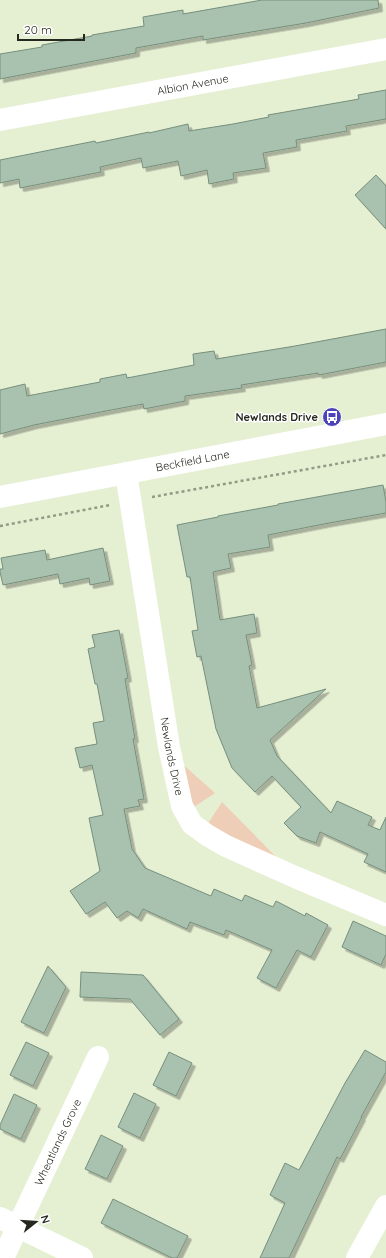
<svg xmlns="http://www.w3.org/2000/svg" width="386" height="1258" viewBox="0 0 386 1258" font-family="Quicksand,sans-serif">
	<defs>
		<filter id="shadow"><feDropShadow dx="3.5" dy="3.5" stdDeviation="0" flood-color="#0004"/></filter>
	</defs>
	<rect width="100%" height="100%" fill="#e5efd2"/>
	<g fill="#eeceb7">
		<polygon points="180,762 215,793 191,809"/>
		<polygon points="222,802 278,859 207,825"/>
	</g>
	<g fill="#a8c2af" stroke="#768f7c" filter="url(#shadow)">
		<polygon points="262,0 378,0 379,8 306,23 203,40 203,36 136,48 136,53 0,79 0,54 42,47 42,45 92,36 92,35 144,26 143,17 183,10 183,14"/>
		<polygon points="386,90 386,119 346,126 347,131 296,140 297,147 263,153 266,168 233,173 234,179 209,184 207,170 181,176 178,161 143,168 141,158 100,167 101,172 20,188 19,179 0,183 0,160 95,141 96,143 149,132 149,133 188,124 189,131 233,124 269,117 268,115 359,99 358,95"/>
		<polygon points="376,175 386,186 386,229 355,195"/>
		<polygon points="386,329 386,362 319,375 318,373 241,385 242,388 185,396 185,401 144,409 143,404 106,411 34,425 0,434 0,390 25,384 27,396 100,382 100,379 126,374 127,378 194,365 193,354 214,351 216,359 295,346"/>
		<polygon points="383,485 386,502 386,513 329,523 268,535 270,547 228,554 231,568 213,572 220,620 254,614 257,633 246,635 252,665 249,666 257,708 326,689 270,740 277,756 331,813 337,801 372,817 368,825 380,830 386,817 386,872 364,862 368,854 320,832 316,843 297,836 284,823 301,807 286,791 272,776 255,792 232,768 216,729 201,656 197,657 192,631 198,630 190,577 187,577 177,525 218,517 218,516 278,505 278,504"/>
		<polygon points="103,548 110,581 90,585 89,578 60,584 58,574 3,585 0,572 0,569 3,569 1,558 45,550 47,560"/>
		<polygon points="119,630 128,678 125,679 135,739 133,739 144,799 138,800 140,806 124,809 132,849 145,868 211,896 214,889 242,901 245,895 273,907 276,901 305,916 306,913 328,925 311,957 297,950 276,988 257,978 272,950 226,930 224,935 190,922 187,929 143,909 138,918 127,911 117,918 105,902 86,914 70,891 100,871 89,818 103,815 92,765 80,768 75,748 97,744 93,723 104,721 97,684 95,684 88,649 95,647 92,635"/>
		<polygon points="353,921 386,936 386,954 381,965 342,947"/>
		<polygon points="48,966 66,987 44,1033 21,1022"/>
		<polygon points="81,972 143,975 179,1019 160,1035 130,999 80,997"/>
		<polygon points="26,1042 49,1053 33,1086 10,1075"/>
		<polygon points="365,1050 386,1062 386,1072 361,1117 362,1117 340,1159 337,1157 289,1258 260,1258 285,1203 270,1195 285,1163 299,1170 345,1083"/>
		<polygon points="169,1052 192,1063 176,1096 153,1085"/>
		<polygon points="134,1093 156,1104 140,1138 118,1127"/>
		<polygon points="14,1094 37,1105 21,1139 0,1129 0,1125"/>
		<polygon points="101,1135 123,1146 107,1179 85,1169"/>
		<polygon points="113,1199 188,1236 177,1258 172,1258 101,1223"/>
	</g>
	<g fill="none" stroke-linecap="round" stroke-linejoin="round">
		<g stroke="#939a85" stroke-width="2.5" stroke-dasharray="3 3" stroke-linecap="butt">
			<polyline points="152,497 386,455"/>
			<polyline points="0,526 110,505"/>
		</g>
		<g stroke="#fff" stroke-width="22">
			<path id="s1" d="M0,120L386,49"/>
			<path id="s2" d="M126,473L169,747L182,806L192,824L207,835L226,846L295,877L386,915"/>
			<polyline points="0,1218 82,1258"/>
			<path id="s3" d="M3,1258L98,1057"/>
		</g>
		<path stroke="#fff" stroke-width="22" id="s4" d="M0,497L386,424"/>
		<polyline stroke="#fff" stroke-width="22" points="357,1258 386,1206"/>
	</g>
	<defs>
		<symbol id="bus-disc" viewBox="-11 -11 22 22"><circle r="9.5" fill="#4d43b9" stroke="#fff"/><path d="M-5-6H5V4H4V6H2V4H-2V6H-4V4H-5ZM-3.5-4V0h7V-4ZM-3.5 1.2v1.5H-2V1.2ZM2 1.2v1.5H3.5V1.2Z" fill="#fff"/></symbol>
	</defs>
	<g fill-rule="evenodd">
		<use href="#bus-disc" x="321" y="406" width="22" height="22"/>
	</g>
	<g text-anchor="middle" stroke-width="3" stroke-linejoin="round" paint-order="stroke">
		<g font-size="11" fill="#25281e" stroke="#fff">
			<text dy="4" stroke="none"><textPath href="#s1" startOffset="196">Albion Avenue</textPath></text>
			<text dy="4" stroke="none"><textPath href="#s4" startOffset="196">Beckfield Lane</textPath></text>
			<text dy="4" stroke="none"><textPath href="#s2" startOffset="287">Newlands Drive</textPath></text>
			<text dy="4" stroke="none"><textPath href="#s3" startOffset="128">Wheatlands Grove</textPath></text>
		</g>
		<g font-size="11" font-weight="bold" fill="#25281e" stroke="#fff" text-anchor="end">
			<text x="318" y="421">Newlands Drive</text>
		</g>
	</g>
	<g transform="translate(36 1222) rotate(73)" stroke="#ffffff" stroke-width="3" paint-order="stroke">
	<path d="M0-3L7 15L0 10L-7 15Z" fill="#25281e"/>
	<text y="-6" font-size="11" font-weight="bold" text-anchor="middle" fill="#25281e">N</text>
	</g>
	<path d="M18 34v6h66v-6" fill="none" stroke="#25281e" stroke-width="2"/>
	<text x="24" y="34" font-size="12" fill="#25281e" stroke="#ffffff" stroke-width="3" paint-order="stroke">20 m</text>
</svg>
